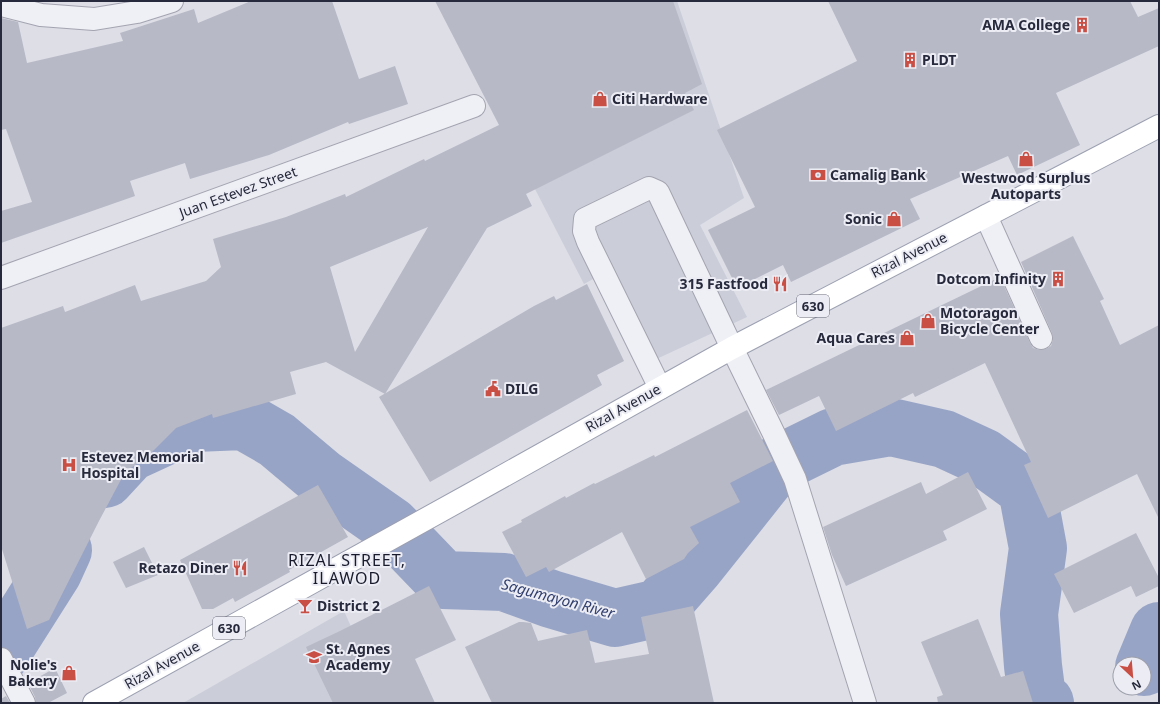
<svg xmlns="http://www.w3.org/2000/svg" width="1160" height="704" viewBox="0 0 1160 704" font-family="'Noto Sans',sans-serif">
	<rect width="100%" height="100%" fill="#dddee6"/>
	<g fill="#cbcdd8">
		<polygon points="438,1 677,1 744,198 700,225 747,317 650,362 604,273 584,284"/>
		<polygon points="344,611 385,703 183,703"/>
	</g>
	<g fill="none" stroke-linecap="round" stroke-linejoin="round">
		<g stroke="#98a4c6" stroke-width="58">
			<polyline points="105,479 129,453 194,423 244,421 277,440 321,477 391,526 443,580 504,582 551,599 615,618 659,608 694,568 776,465 833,437 891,427 944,439 983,457 1027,489 1038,548 1029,614 1033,666 1037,697 1045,703"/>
			<polyline points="1,654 53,572 63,550"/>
			<polyline points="1144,667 1159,631"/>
		</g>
	</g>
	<g fill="#b7b9c6" fill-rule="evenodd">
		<polygon points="251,1 332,1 359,79 395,66 408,104 349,124 348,122 269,155 190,179 185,163 130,181 135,196 1,243 1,211 32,202 6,129 1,130 1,18 18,22 27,63 123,41 120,33 194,9 198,23"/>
		<path d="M435,1H673L702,84L685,93L694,110L526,194L532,206L487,228L385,394L326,362L290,372L296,394L213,418L212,414L176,428L147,457L125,472L99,521L49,620L27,629L1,546V328L63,306L65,312L135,285L141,301L206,281L221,267L213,239L286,217L345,194L346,197L424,159L425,161L499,125ZM428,227L355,352L330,267Z"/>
		<polygon points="828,1 1130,1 1138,17 1159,8 1159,46 1056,93 1080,145 1017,175 1008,156 910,199 920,219 791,282 783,265 737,288 708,230 755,207 717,130 857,61"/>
		<polygon points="1073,236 1104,299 1100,301 1120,345 1159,325 1159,519 1137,474 1048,518 1024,465 1031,462 985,363 915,397 913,393 836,431 819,396 779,415 766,390 1000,277 1030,343 1033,348 1039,350 1046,349 1051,346 1053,340 1052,333 1021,262"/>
		<polygon points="587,284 624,361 597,375 602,385 430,482 379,397 534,306 554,296 556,300"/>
		<polygon points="747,410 773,461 730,483 740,502 690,527 699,543 688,553 684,559 646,579 622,532 549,572 546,567 526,577 502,532 522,522 521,520 565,496 566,498 594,483 595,484 654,455 655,457"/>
		<polygon points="968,472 987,509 943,531 947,540 846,586 832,555 823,527 921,482 926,494"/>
		<polygon points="318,485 348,537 289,570 290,572 235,602 233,598 213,609 202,609 180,560"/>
		<polygon points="1136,533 1159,578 1159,586 1136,597 1131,586 1074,613 1054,574"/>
		<polygon points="144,547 158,575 126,588 113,562"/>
		<polygon points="429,586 456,640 415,659 435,703 333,703 306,647 340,631"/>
		<polygon points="693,606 714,703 492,703 465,647 519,622 523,622 531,623 538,641 587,630 595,663 649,654 641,617"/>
		<polygon points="978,619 1001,677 1023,671 1033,703 938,703 937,697 943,695 921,642"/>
		<polygon points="55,668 67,693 48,703 36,703 35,697 28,683"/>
		<polygon points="6,696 10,703 1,703 1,699"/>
	</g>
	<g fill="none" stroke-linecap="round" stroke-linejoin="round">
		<defs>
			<g id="minor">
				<polyline points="1,5 41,15 94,19 137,12 172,1"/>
				<polyline points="986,216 1041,338"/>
				<polyline points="1,278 474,106"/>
				<polyline points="660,388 588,242 584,231 585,219 649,188 658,192 732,348 773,432 795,479 865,703"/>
				<polyline points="1,659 24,703"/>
			</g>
			<polyline id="major" points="94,703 471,494 732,348 1159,126"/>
		</defs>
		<use href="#minor" stroke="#a3a4b0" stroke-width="24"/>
		<use href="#major" stroke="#9ca0b1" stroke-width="24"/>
		<use href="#minor" stroke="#eff0f5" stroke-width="22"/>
		<use href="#major" stroke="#fff" stroke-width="22"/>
	</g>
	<defs>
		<symbol id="building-bare" viewBox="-9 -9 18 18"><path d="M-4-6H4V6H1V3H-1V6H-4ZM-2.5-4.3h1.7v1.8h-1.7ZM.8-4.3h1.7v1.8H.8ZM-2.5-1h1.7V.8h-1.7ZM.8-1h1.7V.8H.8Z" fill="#c94e44" stroke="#ecedf4" stroke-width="2.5" paint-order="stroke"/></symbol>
		<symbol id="shop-bare" viewBox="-9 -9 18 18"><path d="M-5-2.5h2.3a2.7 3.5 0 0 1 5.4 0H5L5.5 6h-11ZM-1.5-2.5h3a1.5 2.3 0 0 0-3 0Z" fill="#c94e44" stroke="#ecedf4" stroke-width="2.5" paint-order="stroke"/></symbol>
		<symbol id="bank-bare" viewBox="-9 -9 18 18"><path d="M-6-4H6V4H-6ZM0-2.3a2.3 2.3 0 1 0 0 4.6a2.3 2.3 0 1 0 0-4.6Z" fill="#c94e44" stroke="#ecedf4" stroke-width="2.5" paint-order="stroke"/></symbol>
		<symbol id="restaurant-bare" viewBox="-9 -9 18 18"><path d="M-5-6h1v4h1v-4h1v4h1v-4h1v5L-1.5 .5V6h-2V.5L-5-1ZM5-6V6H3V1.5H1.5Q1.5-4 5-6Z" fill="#c94e44" stroke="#ecedf4" stroke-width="2.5" paint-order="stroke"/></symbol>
		<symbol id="civic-bare" viewBox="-9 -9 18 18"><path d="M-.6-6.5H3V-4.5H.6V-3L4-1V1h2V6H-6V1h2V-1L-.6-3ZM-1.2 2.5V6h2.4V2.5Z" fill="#c94e44" stroke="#ecedf4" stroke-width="2.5" paint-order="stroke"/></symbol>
		<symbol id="hospital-bare" viewBox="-9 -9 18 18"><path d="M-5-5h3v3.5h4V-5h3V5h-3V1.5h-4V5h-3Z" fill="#c94e44" stroke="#ecedf4" stroke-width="2.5" paint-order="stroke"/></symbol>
		<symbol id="bar-bare" viewBox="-9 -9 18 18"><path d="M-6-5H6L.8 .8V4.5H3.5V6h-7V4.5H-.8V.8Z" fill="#c94e44" stroke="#ecedf4" stroke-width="2.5" paint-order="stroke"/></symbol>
		<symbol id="school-bare" viewBox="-9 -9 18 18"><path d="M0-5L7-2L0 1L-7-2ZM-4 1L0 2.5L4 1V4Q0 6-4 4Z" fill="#c94e44" stroke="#ecedf4" stroke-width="2.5" paint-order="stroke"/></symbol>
	</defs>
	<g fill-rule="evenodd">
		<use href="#building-bare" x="1071" y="14" width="22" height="22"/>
		<use href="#building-bare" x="899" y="49" width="22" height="22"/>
		<use href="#shop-bare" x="589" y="88" width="22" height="22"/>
		<use href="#shop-bare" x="1015" y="148" width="22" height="22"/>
		<use href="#bank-bare" x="807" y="164" width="22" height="22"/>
		<use href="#shop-bare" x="883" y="208" width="22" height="22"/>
		<use href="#building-bare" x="1047" y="268" width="22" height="22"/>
		<use href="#restaurant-bare" x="769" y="273" width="22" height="22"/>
		<use href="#shop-bare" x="917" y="310" width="22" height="22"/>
		<use href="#shop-bare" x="896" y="327" width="22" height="22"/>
		<use href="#civic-bare" x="482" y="378" width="22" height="22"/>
		<use href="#hospital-bare" x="58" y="454" width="22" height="22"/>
		<use href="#restaurant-bare" x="229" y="557" width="22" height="22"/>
		<use href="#bar-bare" x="294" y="595" width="22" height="22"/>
		<use href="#school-bare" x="303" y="646" width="22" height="22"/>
		<use href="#shop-bare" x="58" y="662" width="22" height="22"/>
	</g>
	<g text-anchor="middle" stroke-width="4" stroke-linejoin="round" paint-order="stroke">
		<g fill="#ecedf4" stroke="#626473" stroke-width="1">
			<rect x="797" y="295" width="32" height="22" rx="3"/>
			<rect x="213" y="617" width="32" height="22" rx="3"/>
		</g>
		<g font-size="13" font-weight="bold" fill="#272a3c">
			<text x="813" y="311">630</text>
			<text x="229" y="633">630</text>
		</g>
		<g font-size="14" font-weight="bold" fill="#272a3c" stroke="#ecedf4" text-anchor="start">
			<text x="1070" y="30" text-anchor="end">AMA College</text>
			<text x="922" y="65">PLDT</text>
			<text x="612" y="104">Citi Hardware</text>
			<text x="830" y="180">Camalig Bank</text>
			<text x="1026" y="183" text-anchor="middle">Westwood Surplus<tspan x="1026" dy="16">Autoparts</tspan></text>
			<text x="882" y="224" text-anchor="end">Sonic</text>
			<text x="1046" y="284" text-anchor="end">Dotcom Infinity</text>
			<text x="768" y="289" text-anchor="end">315 Fastfood</text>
			<text x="940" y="318">Motoragon<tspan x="940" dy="16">Bicycle Center</tspan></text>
			<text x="895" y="343" text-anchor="end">Aqua Cares</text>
			<text x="505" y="394">DILG</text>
			<text x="81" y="462">Estevez Memorial<tspan x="81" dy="16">Hospital</tspan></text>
			<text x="228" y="573" text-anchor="end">Retazo Diner</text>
			<text x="317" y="611">District 2</text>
			<text x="326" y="654">St. Agnes<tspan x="326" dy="16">Academy</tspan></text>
			<text x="57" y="670" text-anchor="end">Nolie's<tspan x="57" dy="16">Bakery</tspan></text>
		</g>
		<g font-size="14" fill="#272a3c" stroke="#ecedf4">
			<text transform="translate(238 192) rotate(-20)" y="5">Juan Estevez Street</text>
			<text transform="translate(909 255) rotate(-27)" y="5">Rizal Avenue</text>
			<text transform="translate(623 408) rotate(-29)" y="5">Rizal Avenue</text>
			<text transform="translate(162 665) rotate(-29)" y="5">Rizal Avenue</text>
		</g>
		<g font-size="15" font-style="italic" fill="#323f6e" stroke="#ecedf4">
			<text transform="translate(558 599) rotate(15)" y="5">Sagumayon River</text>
		</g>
		<g font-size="16" letter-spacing="1" fill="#191b2d" stroke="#ecedf4">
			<text x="347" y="566">RIZAL STREET,<tspan x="347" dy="18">ILAWOD</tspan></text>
		</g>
	</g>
	<rect width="1160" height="704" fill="none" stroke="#272a3c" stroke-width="4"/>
	<g transform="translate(1132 676) rotate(154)"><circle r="19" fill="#ecedf4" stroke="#9d9faa"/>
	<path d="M0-3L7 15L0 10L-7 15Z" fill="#c94e44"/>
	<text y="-6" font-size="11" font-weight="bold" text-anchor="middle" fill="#272a3c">N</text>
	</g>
</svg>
